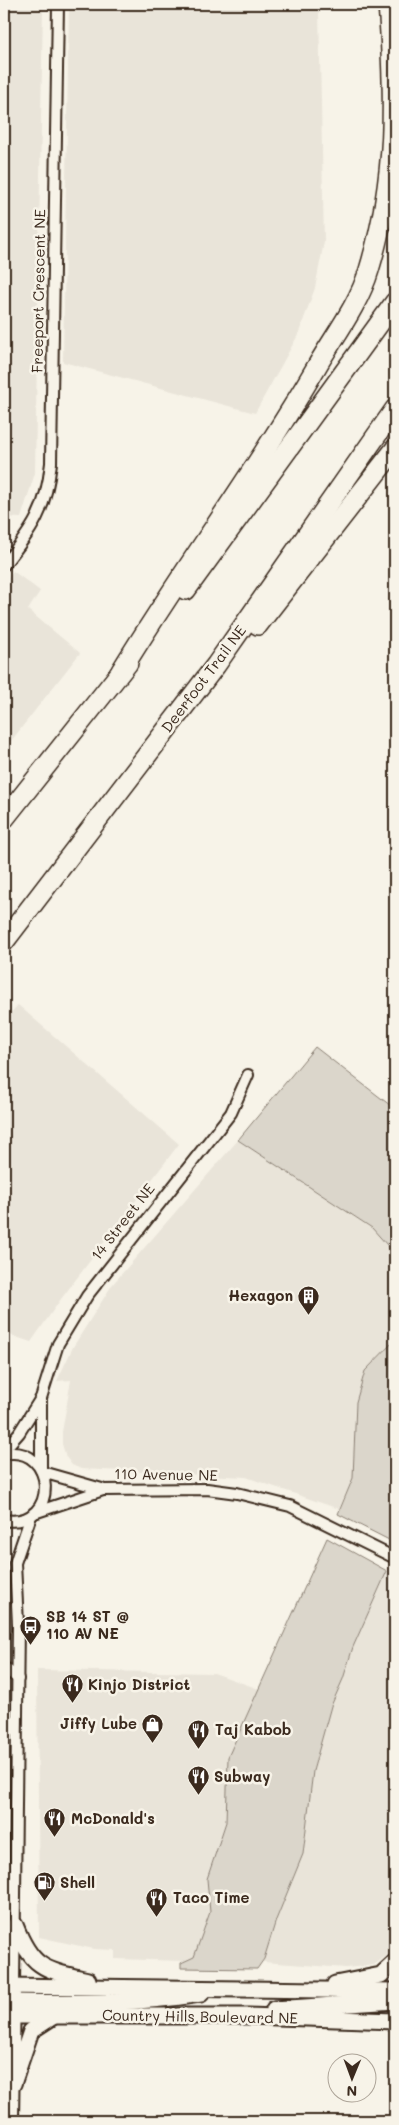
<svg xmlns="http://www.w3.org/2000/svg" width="399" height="2125" viewBox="0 0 399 2125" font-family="Mali,sans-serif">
	<rect width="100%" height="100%" fill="#f7f3e8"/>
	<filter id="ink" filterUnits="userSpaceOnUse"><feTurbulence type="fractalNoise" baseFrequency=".02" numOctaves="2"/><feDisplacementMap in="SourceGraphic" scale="10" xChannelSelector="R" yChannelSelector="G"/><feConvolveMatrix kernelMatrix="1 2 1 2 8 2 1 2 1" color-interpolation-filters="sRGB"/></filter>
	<g filter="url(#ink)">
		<g fill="#e9e4d9">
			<polygon points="4,4 43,4 35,473 21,518 4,517"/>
			<polygon points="69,4 315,4 319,11 324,242 315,288 298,335 255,413 63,362"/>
			<polygon points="13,571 40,591 28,610 80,653 4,750 4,583"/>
			<polygon points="18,1005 179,1144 61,1299 31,1342 7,1334 4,1331 4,1020"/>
			<polygon points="238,1140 374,1230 395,1254 395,1340 365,1371 356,1402 353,1478 339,1509 246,1477 81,1469 72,1465 66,1457 62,1444 62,1432 71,1380 57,1381 73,1347 112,1285"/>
			<polygon points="387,1571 395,1575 395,1923 390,1953 374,1965 346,1968 263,1962 276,1920 303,1854 313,1771 331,1706 343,1679 353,1647"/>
			<polygon points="37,1670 214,1673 259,1689 228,1757 226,1822 207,1879 210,1912 194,1957 186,1961 115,1959 115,1950 94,1949 39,1937"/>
		</g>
		<g fill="#dbd6cb" stroke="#8b8074">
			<polygon points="315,1047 395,1109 395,1254 372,1228 238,1140"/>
			<polygon points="395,1340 395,1543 338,1514 353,1478 356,1402 365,1371"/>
			<polygon points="327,1538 387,1571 353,1647 343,1679 331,1706 313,1771 303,1854 276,1920 264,1959 257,1969 181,1968 181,1963 194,1957 210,1912 207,1879 226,1822 228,1757"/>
		</g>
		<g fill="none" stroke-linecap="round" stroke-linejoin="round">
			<defs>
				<g id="minor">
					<path d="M4,565C33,528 46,511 51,463L58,4"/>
					<polyline points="4,1450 19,1433 41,1398 58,1344 87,1296 231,1113 248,1075"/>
					<path d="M4,1454C57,1443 60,1530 4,1520"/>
					<polyline points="41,1470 41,1398"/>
					<polyline points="42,1472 102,1489"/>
					<polyline points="34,1513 103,1490 207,1489 237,1493 290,1506 395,1558"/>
					<polyline points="4,1667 18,1679"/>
					<polyline points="14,1986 18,1624 15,1563 31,1516"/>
				</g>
				<polyline id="tertiary" points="12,2121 14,1986"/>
				<g id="secondary">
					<path d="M15,1925C32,1969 45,1970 88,1980"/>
					<polyline points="335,1984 381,1975 395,1962"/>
					<polyline points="4,1986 395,1991"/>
					<path d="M4,2006L14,2002C76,2003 140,2004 201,1994"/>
					<polyline points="274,2009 395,2001"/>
					<polyline points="4,2016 248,2016 395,2021"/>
					<polyline points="13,2084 31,2031 54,2016"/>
				</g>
				<g id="motorway">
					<polyline points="186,590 395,302"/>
					<polyline points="258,625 395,449"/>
					<path d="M121,671C184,568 256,471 317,366C335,335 359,304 369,270C397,178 395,98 388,4"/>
					<polyline points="4,819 128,663"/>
					<polyline points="4,942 216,665 395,409"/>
				</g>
			</defs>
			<use href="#minor" stroke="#3b2a1e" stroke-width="14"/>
			<use href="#tertiary" stroke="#3b2a1e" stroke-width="16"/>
			<use href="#secondary" stroke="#3b2a1e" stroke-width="19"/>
			<use href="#motorway" stroke="#3b2a1e" stroke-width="22"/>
			<use href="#minor" stroke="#f7f3e8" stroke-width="10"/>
			<use href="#tertiary" stroke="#f7f3e8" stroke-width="12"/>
			<use href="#secondary" stroke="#f7f3e8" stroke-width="15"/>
			<use href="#motorway" stroke="#f7f3e8" stroke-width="19"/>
		</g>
	</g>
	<defs>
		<symbol id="building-pin" viewBox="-11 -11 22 30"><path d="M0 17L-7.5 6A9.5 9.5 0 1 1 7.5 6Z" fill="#3b2a1e" stroke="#f7f3e8"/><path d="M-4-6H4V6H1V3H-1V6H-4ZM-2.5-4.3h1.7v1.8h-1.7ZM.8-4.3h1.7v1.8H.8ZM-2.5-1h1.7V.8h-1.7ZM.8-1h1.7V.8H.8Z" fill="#fff"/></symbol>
		<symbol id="bus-pin" viewBox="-11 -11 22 30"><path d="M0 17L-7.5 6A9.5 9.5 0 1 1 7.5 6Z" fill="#3b2a1e" stroke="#f7f3e8"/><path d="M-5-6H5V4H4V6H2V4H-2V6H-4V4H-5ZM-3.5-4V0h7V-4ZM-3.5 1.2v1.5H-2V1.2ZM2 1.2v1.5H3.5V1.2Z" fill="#fff"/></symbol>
		<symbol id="restaurant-pin" viewBox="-11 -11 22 30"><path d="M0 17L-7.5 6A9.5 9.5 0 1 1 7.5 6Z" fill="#3b2a1e" stroke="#f7f3e8"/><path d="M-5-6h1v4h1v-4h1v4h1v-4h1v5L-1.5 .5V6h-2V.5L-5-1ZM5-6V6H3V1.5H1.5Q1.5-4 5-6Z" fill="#fff"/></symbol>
		<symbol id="shop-pin" viewBox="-11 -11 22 30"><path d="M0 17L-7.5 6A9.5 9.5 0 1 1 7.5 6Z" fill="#3b2a1e" stroke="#f7f3e8"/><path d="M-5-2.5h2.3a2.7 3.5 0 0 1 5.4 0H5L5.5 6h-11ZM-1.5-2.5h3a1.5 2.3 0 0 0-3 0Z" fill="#fff"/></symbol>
		<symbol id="fuel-pin" viewBox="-11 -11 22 30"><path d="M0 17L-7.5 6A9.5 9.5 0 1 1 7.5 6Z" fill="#3b2a1e" stroke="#f7f3e8"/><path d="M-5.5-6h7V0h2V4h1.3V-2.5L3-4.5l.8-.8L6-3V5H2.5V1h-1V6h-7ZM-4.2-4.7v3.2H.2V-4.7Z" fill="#fff"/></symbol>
	</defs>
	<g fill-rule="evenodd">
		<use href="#building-pin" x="296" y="1284" width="25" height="34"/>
		<use href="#bus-pin" x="18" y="1614" width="25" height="34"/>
		<use href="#restaurant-pin" x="60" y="1672" width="25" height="34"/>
		<use href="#shop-pin" x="140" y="1712" width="25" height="34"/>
		<use href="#restaurant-pin" x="186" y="1718" width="25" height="34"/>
		<use href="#restaurant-pin" x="186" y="1764" width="25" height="34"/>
		<use href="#restaurant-pin" x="42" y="1806" width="25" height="34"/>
		<use href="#fuel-pin" x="32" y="1870" width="25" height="34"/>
		<use href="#restaurant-pin" x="144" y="1886" width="25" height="34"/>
	</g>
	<g text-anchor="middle" stroke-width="5" stroke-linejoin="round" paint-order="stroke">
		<g font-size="15" fill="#3b2a1e" stroke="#f7f3e8">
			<text transform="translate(39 291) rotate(-89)" y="5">Freeport Crescent NE</text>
			<text transform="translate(204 679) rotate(-53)" y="5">Deerfoot Trail NE</text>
			<text transform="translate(123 1222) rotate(-52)" y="5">14 Street NE</text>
			<text transform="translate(166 1475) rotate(1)" y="5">110 Avenue NE</text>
			<text transform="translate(200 2017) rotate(1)" y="5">Country Hills Boulevard NE</text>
		</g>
		<g font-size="15" font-weight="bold" fill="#3b2a1e" stroke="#f7f3e8" text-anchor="start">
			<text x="293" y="1301" text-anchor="end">Hexagon</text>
			<text x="46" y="1622">SB 14 ST @<tspan x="46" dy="17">110 AV NE</tspan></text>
			<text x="88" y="1690">Kinjo District</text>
			<text x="137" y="1729" text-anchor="end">Jiffy Lube</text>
			<text x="215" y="1735">Taj Kabob</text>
			<text x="214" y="1782">Subway</text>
			<text x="71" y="1824">McDonald's</text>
			<text x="60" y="1888">Shell</text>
			<text x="173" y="1903">Taco Time</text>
		</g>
	</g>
	<rect width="399" height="2125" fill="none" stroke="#f7f3e8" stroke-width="20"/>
	<rect x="10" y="10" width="379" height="2105" fill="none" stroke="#3b2a1e" stroke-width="2" filter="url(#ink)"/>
	<g transform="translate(352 2078) rotate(181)"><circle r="24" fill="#f7f3e8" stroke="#aca397"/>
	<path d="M0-4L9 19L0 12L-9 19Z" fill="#3b2a1e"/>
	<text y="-8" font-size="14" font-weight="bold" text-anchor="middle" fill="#3b2a1e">N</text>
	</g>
</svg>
